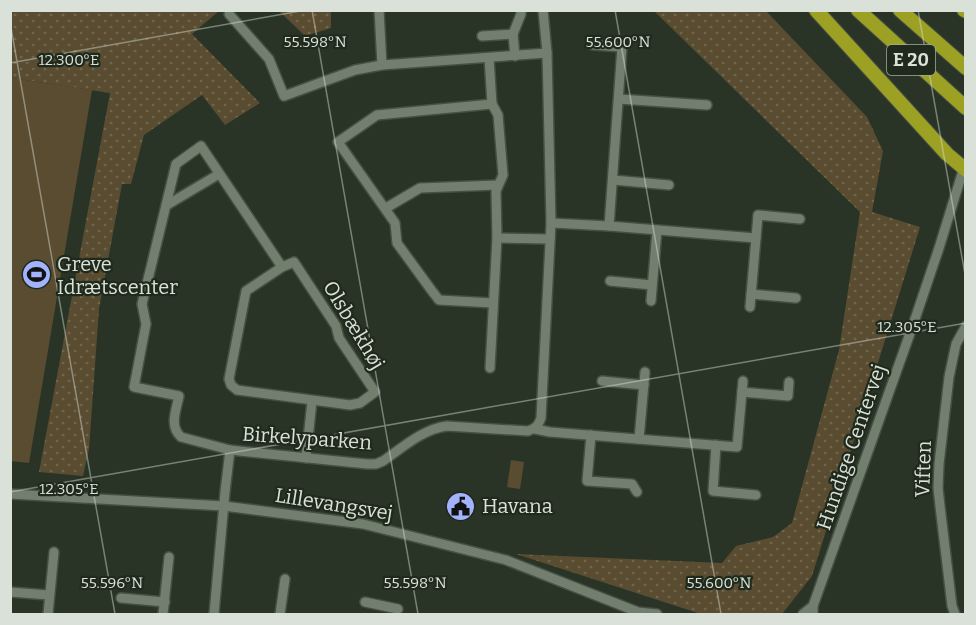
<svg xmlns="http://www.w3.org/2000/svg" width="976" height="625" viewBox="0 0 976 625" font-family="Bitter,serif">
	<defs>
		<pattern id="park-dots" width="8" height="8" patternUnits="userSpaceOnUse" patternTransform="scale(1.5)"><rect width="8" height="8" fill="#594c31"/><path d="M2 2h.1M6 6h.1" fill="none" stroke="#70664e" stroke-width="1.8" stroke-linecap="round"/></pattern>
	</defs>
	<rect width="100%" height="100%" fill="#293426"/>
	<g fill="url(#park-dots)">
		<polygon points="11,11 219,11 192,34 260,103 225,125 202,95 144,135 131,184 122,184 99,309 89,449 83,476 39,472 110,93 11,78"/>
		<polygon points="279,11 331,11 331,28 305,36"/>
		<polygon points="654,11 766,11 867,117 883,151 872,212 920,227 812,576 782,614 701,614 516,554 722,563 736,546 773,537 792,523 839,350 860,212"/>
	</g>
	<g fill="#594c31">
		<polygon points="11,78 92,90 29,463 11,461"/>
		<polygon points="511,460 524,462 520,489 507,487"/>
	</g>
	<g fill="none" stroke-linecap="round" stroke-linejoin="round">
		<defs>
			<g id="minor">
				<polyline points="379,10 382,65"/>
				<polyline points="229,14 269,59 284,96 355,70 382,65 547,53"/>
				<polyline points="513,34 515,56"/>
				<polyline points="482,36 513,34 521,14 521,10"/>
				<polyline points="593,45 622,47 609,226"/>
				<polyline points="489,58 492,104 498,115 503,175 496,191 497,238 490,368"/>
				<polyline points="619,99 707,105"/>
				<polyline points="492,104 377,115 338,142 395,223 397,243 432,291 439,300 493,303"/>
				<polyline points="613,180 669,185"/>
				<polyline points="167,205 219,174"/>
				<polyline points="386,208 420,188 498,185"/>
				<polyline points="551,223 609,226 756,238"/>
				<polyline points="497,238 550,239"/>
				<polygon points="294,262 336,326 339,338 375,392 360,403 350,405 237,390 231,385 229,379 246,291 282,267"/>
				<polyline points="610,281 652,285"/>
				<polyline points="751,294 796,298"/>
				<polyline points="651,301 657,230"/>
				<polyline points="750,307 758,215 800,219"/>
				<polyline points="602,381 644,385"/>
				<polyline points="742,392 788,396 789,382"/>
				<polyline points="535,429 550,432 737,447 743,381"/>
				<polyline points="591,435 587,481 632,484 637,492"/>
				<polyline points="639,439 645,372"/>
				<polyline points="716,445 713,491 756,495"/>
				<path d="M230,450L181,437C169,426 176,411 179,396L134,387L146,324L142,304L176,164L201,146L282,267"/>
				<polyline points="306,458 312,401"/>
				<polyline points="10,494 224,506 363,524 506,560 638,612 657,614"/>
				<polyline points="10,592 49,595"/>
				<polyline points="121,598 165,602"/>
				<polyline points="365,602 398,609"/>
				<polyline points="48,614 54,552"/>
				<polyline points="163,614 169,557"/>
				<path d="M214,614L225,492L230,450L367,464H376L383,461C403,447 423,429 447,426L528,431C536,428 538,426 541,418L551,223L547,53L543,10"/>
				<polyline points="280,614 285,579"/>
				<polyline points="803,614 813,606"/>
				<polyline points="813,614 813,606 913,325 939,248 965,164"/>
				<polyline points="955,614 952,606 940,506 938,488 939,464 949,377 956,344 966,326"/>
			</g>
			<g id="highway">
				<polyline points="816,10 947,154 966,170"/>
				<polyline points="858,10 966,108"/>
				<polyline points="900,10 966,68"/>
				<polyline points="964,10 966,11"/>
			</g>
		</defs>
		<use href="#minor" stroke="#454f43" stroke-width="12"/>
		<use href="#highway" stroke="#454f43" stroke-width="16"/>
		<use href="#minor" stroke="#727f6e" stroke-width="9"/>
		<use href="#highway" stroke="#9ca023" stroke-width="14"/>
	</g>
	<path fill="none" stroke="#dae1d8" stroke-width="1.5" stroke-opacity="0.45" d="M312,10L418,614M615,10L721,614M918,10L966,280M10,22L115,614M10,63L306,10M10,492L966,323"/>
	<defs>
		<symbol id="stadium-disc" viewBox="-11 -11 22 22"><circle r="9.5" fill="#a3b2fd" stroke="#1f2a1c"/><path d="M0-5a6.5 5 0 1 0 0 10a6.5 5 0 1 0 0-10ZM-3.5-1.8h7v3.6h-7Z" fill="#111"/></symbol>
		<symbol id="civic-disc" viewBox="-11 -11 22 22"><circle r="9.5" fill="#a3b2fd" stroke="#1f2a1c"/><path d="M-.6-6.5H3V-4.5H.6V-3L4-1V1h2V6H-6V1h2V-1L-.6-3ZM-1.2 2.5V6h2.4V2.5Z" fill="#111"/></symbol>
	</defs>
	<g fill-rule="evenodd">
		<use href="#stadium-disc" x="20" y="258" width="33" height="33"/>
		<use href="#civic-disc" x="444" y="490" width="33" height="33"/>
	</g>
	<g text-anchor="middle" stroke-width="4.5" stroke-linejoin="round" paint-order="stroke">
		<rect fill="#1f2a1c" stroke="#a2aaa0" stroke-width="1.5" x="887" y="45" width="48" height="30" rx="4.5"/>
		<g font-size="18" font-weight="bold" fill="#dae1d8">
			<text x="911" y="66">E 20</text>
		</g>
		<g font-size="20" fill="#dae1d8" stroke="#1f2a1c" text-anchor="start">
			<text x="57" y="271">Greve<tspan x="57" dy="23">Idrætscenter</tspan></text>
			<text x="482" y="513">Havana</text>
		</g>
		<g font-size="20" fill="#dae1d8" stroke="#1f2a1c">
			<text transform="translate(354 325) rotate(59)" y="7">Olsbækhøj</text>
			<text transform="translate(307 438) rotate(4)" y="7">Birkelyparken</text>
			<text transform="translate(851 447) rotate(-71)" y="7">Hundige Centervej</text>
			<text transform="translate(923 469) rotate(-88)" y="7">Viften</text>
			<text transform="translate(334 504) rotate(9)" y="7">Lillevangsvej</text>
		</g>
	</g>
	<g font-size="15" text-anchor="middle" fill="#dae1d8" stroke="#1f2a1c" stroke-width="4.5" stroke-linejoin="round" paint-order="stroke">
		<text x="315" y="47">55.598°N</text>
		<text x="618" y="47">55.600°N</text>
		<text x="69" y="65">12.300°E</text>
		<text x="907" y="332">12.305°E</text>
		<text x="69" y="494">12.305°E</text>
		<text x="112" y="588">55.596°N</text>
		<text x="415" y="588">55.598°N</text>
		<text x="719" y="588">55.600°N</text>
	</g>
	<rect width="976" height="625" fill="none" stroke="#dae1d8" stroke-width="24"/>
</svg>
